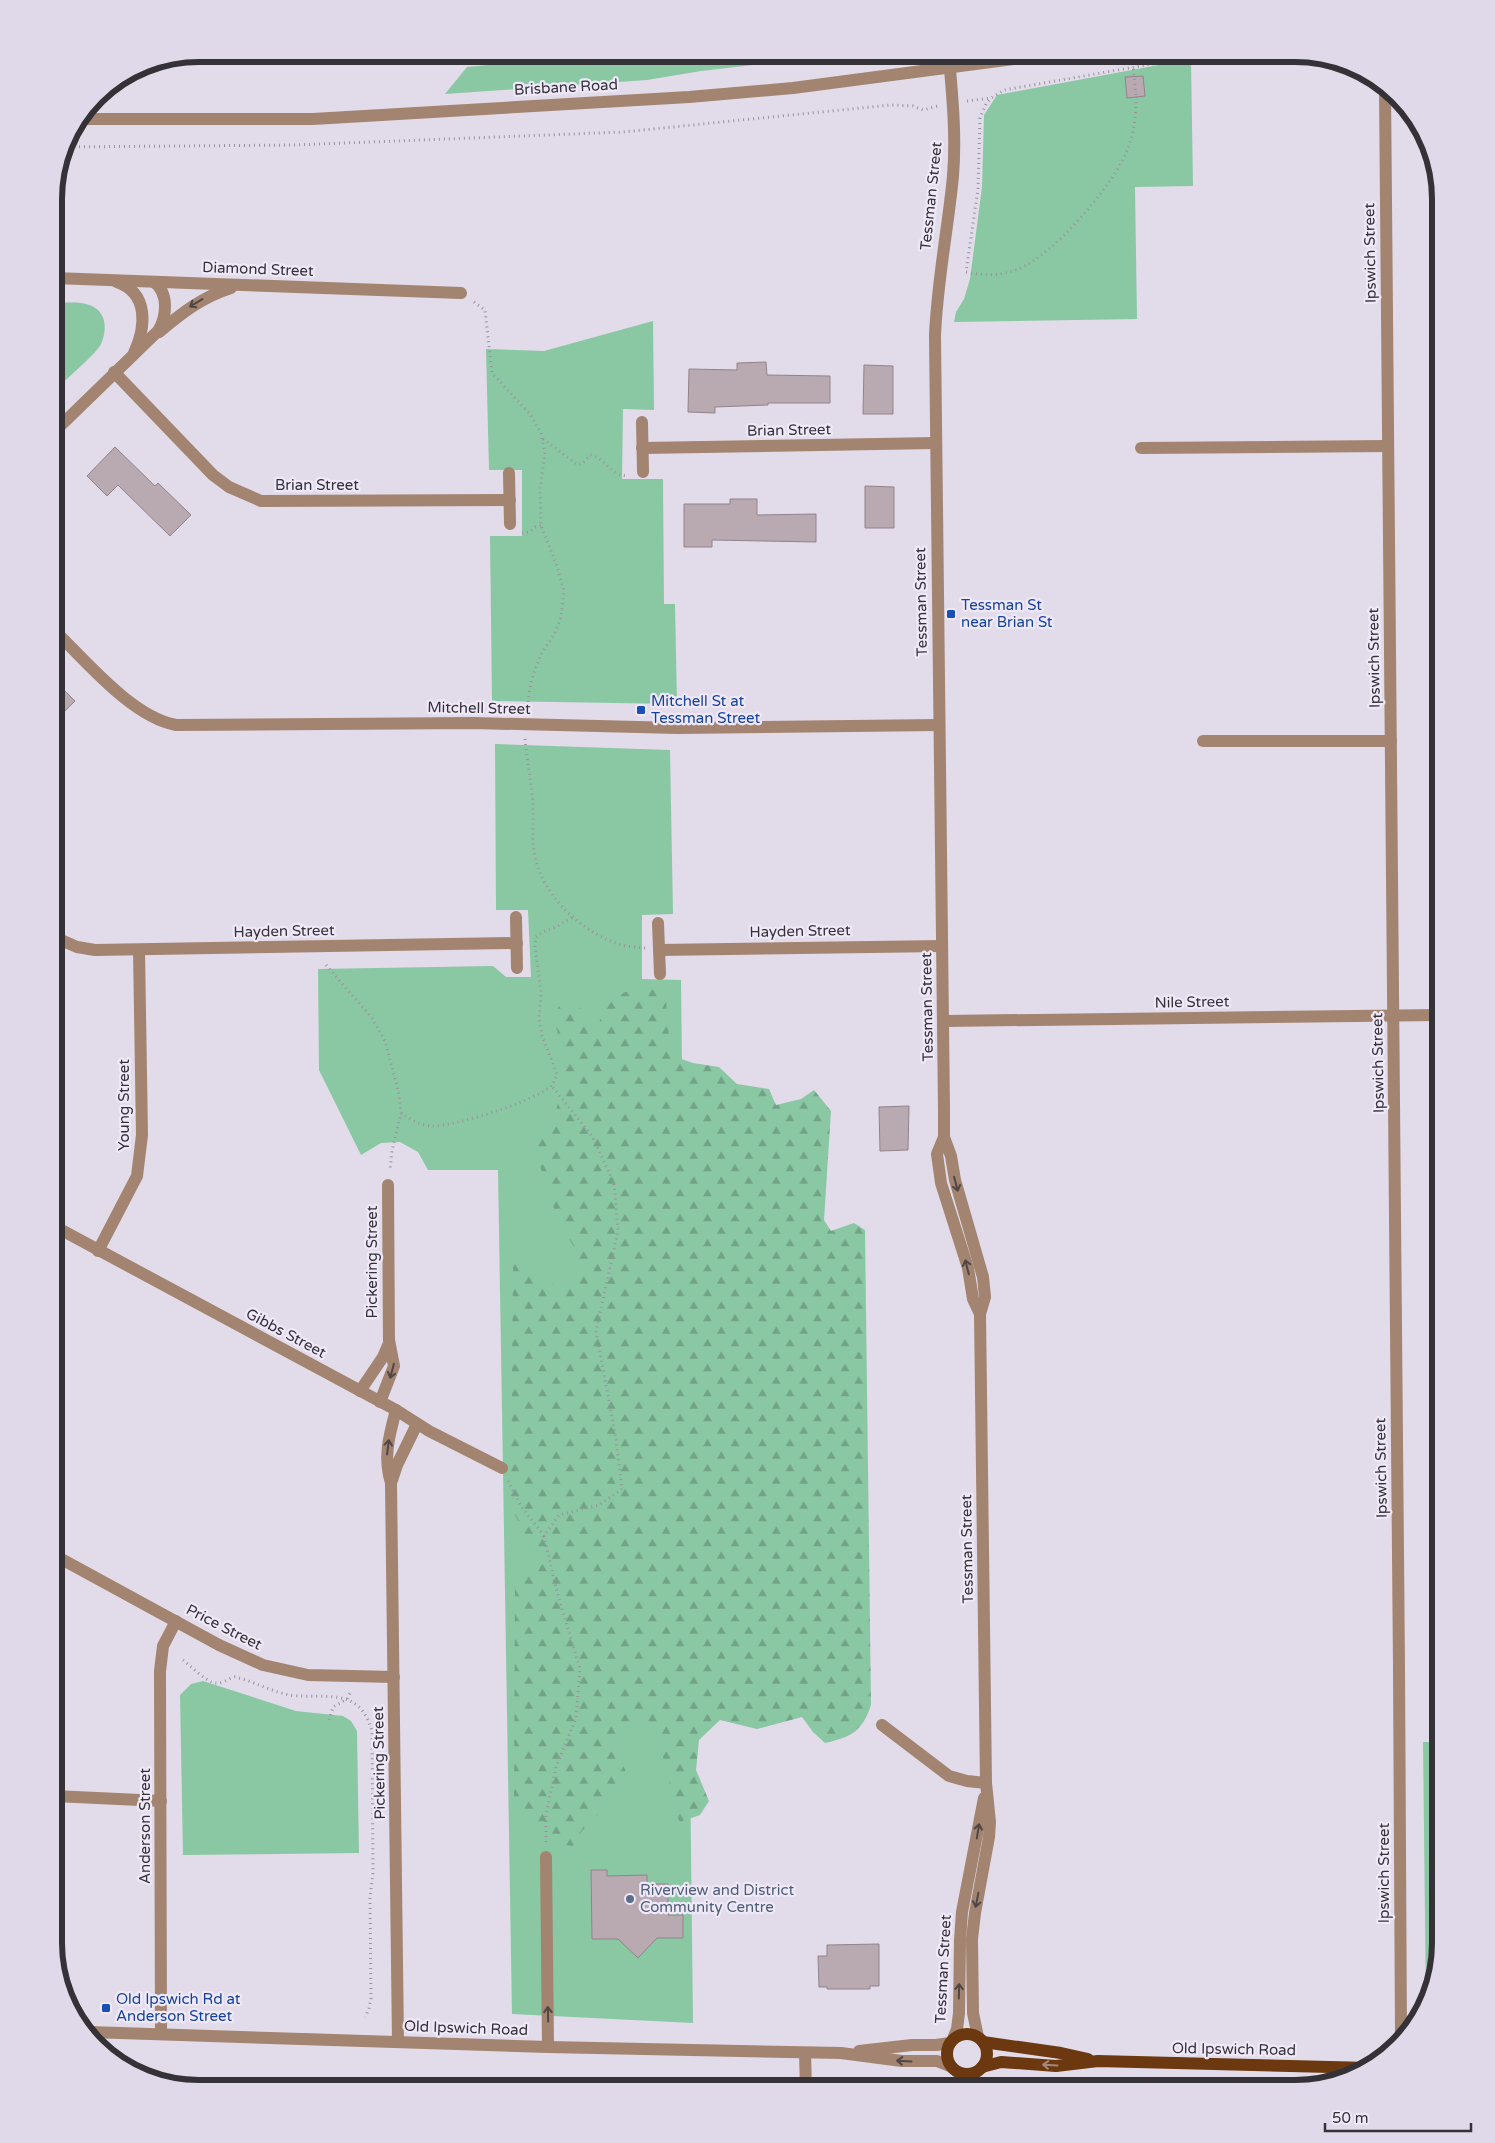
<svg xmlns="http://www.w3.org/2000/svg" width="1495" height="2143" viewBox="0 0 1495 2143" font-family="'Varela Round',sans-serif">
	<defs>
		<pattern id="forest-firs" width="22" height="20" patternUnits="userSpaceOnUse" patternTransform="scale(1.25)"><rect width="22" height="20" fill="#8ac8a4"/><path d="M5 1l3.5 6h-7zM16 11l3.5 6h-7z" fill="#72a386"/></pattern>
	</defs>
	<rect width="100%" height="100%" fill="#e2dbea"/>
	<g fill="#8ac8a4">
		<polygon points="599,54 849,54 701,71 647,80 445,94 467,67"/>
		<polygon points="1191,59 1193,186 1135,187 1137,319 954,322 956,312 964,299 970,279 982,187 984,115 997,95"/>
		<path d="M54,303C65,303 79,301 89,305C106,310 108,329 101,344C97,353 63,382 54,391Z"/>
		<polygon points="653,321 654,410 623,409 622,479 663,479 664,604 675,604 677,704 492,701 490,536 522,536 522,470 489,470 486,349 544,351"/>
		<polygon points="495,744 670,750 673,914 642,915 642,979 681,980 693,2023 512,2014 498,1170 428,1170 418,1152 400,1142 381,1143 361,1155 319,1070 318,969 493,966 506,977 531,977 528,910 496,910"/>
		<polygon points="203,1681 296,1711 343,1716 351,1721 357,1731 359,1853 183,1855 180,1695 191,1684"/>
		<polygon points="1423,1742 1441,1742 1441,1944 1426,2002"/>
	</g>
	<path fill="url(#forest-firs)" d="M638,987L652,989L666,1000L669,1036L673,1056L693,1063L719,1067L737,1084L769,1089L776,1105L801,1099L814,1090L831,1111L824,1220L831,1231L854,1223L865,1230L871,1705C862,1732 851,1737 825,1743L813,1732L802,1717L757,1729L720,1720L699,1740L696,1770L709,1801L700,1815L680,1822L670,1802V1785L657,1734L640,1725L617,1733L614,1750L625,1769L627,1783L582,1831L573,1846C541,1842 535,1833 514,1810L515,1581L532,1571L535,1554L511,1507L513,1257L536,1272L540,1279L568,1289L580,1277L576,1251L557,1218L532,1142L554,1120L564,1075L560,1043L554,1017L562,999L579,1003L584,1022L598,1026C604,1004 617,994 638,987Z"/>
	<g fill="#b9a9b1" stroke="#92838b">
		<polygon points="1143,76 1145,96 1127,98 1125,77"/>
		<polygon points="766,362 767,375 830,376 830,403 768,403 768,405 715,407 715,413 688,412 689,369 737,370 737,363"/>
		<polygon points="864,365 893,366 893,414 863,414"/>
		<polygon points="115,447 155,486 158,483 191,515 170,536 118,485 107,496 87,476"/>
		<polygon points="865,486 894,487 894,528 865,528"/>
		<polygon points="730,499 757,499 757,515 816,514 816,542 712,540 712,547 684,547 684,504 730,504"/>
		<polygon points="54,680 75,701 54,722"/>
		<polygon points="909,1106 908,1150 880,1151 879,1107"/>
		<polygon points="591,1870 607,1870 607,1876 647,1875 647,1884 668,1884 668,1915 683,1915 683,1938 657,1938 638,1958 618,1939 592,1939"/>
		<polygon points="879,1944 879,1986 870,1986 870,1989 827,1989 827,1987 819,1987 818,1956 827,1956 827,1945"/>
	</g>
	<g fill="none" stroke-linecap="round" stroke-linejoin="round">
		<g stroke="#97929d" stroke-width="3" stroke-dasharray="1 4" stroke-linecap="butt">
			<path d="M1136,97C1136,116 1134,135 1126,153C1112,186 1052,257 1018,269C1001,276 984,276 966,272L978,189L980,118L986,104L991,98L1004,90L1209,54"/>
			<polyline points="967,101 991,98"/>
			<polyline points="64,147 295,145 623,132 890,105 913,106 923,110 938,106"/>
			<polyline points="474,302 485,310 492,373 530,414 541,433 545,452 540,490 541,526 556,563 564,591 561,617 554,635 542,652 536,667 531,682 527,708"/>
			<path d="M543,439L578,465L583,463L590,455C607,458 608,476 629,476"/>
			<polyline points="522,533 530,532 535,527 541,526"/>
			<path d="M525,739C527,762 532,784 533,807C534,824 531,840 535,857C543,896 583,934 622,945C629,947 637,947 645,948"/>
			<polyline points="326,965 372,1018 385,1041 399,1094 401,1113 392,1150 390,1170"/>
			<path d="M401,1113C410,1119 421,1126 432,1126C453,1127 539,1100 552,1085C554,1082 556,1077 557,1074L542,1036L539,1018L541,992L535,947L536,937L542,932L556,927L573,917"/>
			<polyline points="508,1481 521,1506 544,1536 559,1515 599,1505 622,1489 615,1433 596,1331 618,1231 614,1183 592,1136 551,1085"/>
			<polyline points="544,1536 557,1592 580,1669 576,1718 556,1767 546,1815 546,1843"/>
			<path d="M183,1660C191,1666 207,1683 216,1683C222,1684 229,1678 235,1677C253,1681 270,1691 289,1695C325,1700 359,1685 372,1731L373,1873L370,1898L371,1998L369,2009L365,2017"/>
			<polyline points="329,1720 333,1707 347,1699 351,1691"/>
			<polyline points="1122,2089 1123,2077"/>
		</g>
		<g stroke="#a28470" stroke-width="12">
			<path d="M950,69C953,104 956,140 953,176C948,229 937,282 935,336L944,1109V1137L951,1156L955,1180L983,1277L985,1297L980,1314L986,1783L990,1822L989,1837L975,1913L972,1939L973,2013L978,2037"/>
			<polyline points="1385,89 1399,1666 1401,2037"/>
			<polyline points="81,119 313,119 689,97 793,88 1051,54"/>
			<polyline points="54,278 461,293"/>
			<path d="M117,282C149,293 146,327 134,353"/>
			<path d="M159,332C182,313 202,297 231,288"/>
			<polyline points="114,372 213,475 229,487 261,501 510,500"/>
			<polyline points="642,422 643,472"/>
			<path d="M54,432L158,331C167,317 169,293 154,282"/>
			<polyline points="642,448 936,443"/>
			<polyline points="1141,448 1388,446"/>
			<polyline points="509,473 510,524"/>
			<path d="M54,630C86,661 132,717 176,725L474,723L678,728L939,725"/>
			<polyline points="1203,741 1391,741"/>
			<polyline points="516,917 517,968"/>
			<polyline points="658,923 660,974"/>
			<polyline points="54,937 77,947 95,950 517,943"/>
			<polyline points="659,950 942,946"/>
			<polyline points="944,1021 1441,1015"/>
			<polyline points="944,1137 937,1154 941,1183 968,1268 973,1299 980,1314"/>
			<polyline points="54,1226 396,1410 429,1431 502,1468"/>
			<polyline points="98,1251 137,1176 142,1135 139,950"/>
			<polyline points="360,1391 383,1357 389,1343 388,1185"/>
			<polyline points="380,1402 394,1366 389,1340"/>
			<path d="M391,1483C383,1457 389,1436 396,1410"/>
			<polyline points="54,1555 219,1645 263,1665 308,1675 394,1677"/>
			<polyline points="882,1725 949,1776 967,1781 986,1783"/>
			<polyline points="54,1796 161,1801"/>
			<polyline points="546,1857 548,2047"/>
			<polyline points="89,2032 548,2047 841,2053 902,2061 937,2061 952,2067"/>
			<polyline points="161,2034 160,1671 163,1646 176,1621"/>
			<polyline points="953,2039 957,2029 959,2013 960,1940 962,1912 984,1798"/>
			<polyline points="398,2042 391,1483 397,1465 417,1424"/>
			<polyline points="859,2051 912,2045 936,2045 950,2043"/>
			<polyline points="805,2053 806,2089"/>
		</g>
		<g stroke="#6b380f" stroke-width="12">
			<circle cx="967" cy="2054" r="20"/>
			<polyline points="983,2042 1061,2053 1088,2059"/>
			<polyline points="982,2067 1001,2062 1056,2066 1098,2061 1370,2068"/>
		</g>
		<polyline stroke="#97929d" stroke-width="3" stroke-dasharray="1 4" stroke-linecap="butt" points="1132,54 1136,97"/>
	</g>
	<defs><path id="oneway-shaft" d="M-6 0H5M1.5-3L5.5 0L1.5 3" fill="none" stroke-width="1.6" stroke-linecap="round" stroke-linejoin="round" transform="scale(1.25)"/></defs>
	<g stroke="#504645">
		<use href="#oneway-shaft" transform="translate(196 303) rotate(149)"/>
		<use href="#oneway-shaft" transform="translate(956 1184) rotate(75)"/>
		<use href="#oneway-shaft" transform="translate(967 1267) rotate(-104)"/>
		<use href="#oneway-shaft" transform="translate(392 1371) rotate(105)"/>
		<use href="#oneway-shaft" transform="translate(388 1447) rotate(-83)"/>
		<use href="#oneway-shaft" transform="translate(978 1831) rotate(-81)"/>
		<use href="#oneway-shaft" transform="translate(977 1900) rotate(101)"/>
		<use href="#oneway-shaft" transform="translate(959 1991) rotate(-89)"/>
		<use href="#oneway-shaft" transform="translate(548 2014) rotate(-91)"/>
		<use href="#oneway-shaft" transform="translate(904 2061) rotate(-177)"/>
	</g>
	<use stroke="#a68778" href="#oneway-shaft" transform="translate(1050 2065) rotate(-177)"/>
	<g fill="#1a4fb4" stroke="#efe8f8" stroke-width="2">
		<rect x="946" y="609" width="10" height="10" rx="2.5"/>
		<rect x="636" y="705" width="10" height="10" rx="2.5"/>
		<rect x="101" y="2003" width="10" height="10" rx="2.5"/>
	</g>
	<circle fill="#5c6f8a" stroke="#efe8f8" stroke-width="2" cx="630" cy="1899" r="5"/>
	<g text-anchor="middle" stroke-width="4.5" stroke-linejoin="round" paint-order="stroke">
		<g font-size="15" fill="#343137" stroke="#efe8f8">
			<text transform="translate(566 87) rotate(-3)" y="5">Brisbane Road</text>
			<text transform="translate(931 196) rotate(-84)" y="5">Tessman Street</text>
			<text transform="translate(1370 253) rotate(-91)" y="5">Ipswich Street</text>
			<text transform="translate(258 269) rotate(2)" y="5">Diamond Street</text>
			<text transform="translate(789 430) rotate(-1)" y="5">Brian Street</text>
			<text x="317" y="490">Brian Street</text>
			<text transform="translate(921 602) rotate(-91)" y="5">Tessman Street</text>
			<text transform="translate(1374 658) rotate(-91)" y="5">Ipswich Street</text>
			<text transform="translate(479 708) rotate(1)" y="5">Mitchell Street</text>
			<text transform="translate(284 931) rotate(-1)" y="5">Hayden Street</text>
			<text transform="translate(800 931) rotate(-1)" y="5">Hayden Street</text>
			<text transform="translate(1192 1002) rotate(-1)" y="5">Nile Street</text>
			<text transform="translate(927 1007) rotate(-91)" y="5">Tessman Street</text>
			<text transform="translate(1378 1063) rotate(-91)" y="5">Ipswich Street</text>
			<text transform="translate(124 1105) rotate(-90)" y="5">Young Street</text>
			<text transform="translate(372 1262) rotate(-90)" y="5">Pickering Street</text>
			<text transform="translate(286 1333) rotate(28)" y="5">Gibbs Street</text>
			<text transform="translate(1381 1468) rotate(-91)" y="5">Ipswich Street</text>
			<text transform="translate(967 1549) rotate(-91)" y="5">Tessman Street</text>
			<text transform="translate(224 1627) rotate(27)" y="5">Price Street</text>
			<text transform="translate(379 1763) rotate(-91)" y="5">Pickering Street</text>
			<text transform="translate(145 1826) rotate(-90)" y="5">Anderson Street</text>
			<text transform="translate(1384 1873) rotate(-90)" y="5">Ipswich Street</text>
			<text transform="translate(943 1969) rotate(-87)" y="5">Tessman Street</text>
			<text transform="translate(466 2028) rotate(2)" y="5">Old Ipswich Road</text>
			<text transform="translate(1234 2049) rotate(1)" y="5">Old Ipswich Road</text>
		</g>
		<g font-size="15" fill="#164399" stroke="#efe8f8" text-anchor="start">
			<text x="961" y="610">Tessman St<tspan x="961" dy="17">near Brian St</tspan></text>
			<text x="651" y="706">Mitchell St at<tspan x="651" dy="17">Tessman Street</tspan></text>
			<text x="116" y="2004">Old Ipswich Rd at<tspan x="116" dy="17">Anderson Street</tspan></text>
		</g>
		<g font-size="15" fill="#4e5e75" stroke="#efe8f8" text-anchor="start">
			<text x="640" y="1895">Riverview and District<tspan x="640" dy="17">Community Centre</tspan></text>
		</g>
	</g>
	<path d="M0 0H1495V2143H0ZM199 62H1295A137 137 0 0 1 1432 199V1943A137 137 0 0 1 1295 2080H199A137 137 0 0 1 62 1943V199A137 137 0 0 1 199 62Z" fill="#e0d9e9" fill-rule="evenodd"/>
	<path fill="none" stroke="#343137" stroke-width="6" d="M199 62H1295A137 137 0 0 1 1432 199V1943A137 137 0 0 1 1295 2080H199A137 137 0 0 1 62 1943V199A137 137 0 0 1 199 62Z"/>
	<path d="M1325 2123v8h146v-8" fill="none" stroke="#343137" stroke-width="2.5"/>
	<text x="1332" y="2123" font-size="15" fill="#343137" stroke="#efe8f8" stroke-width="4" paint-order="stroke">50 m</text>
</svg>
